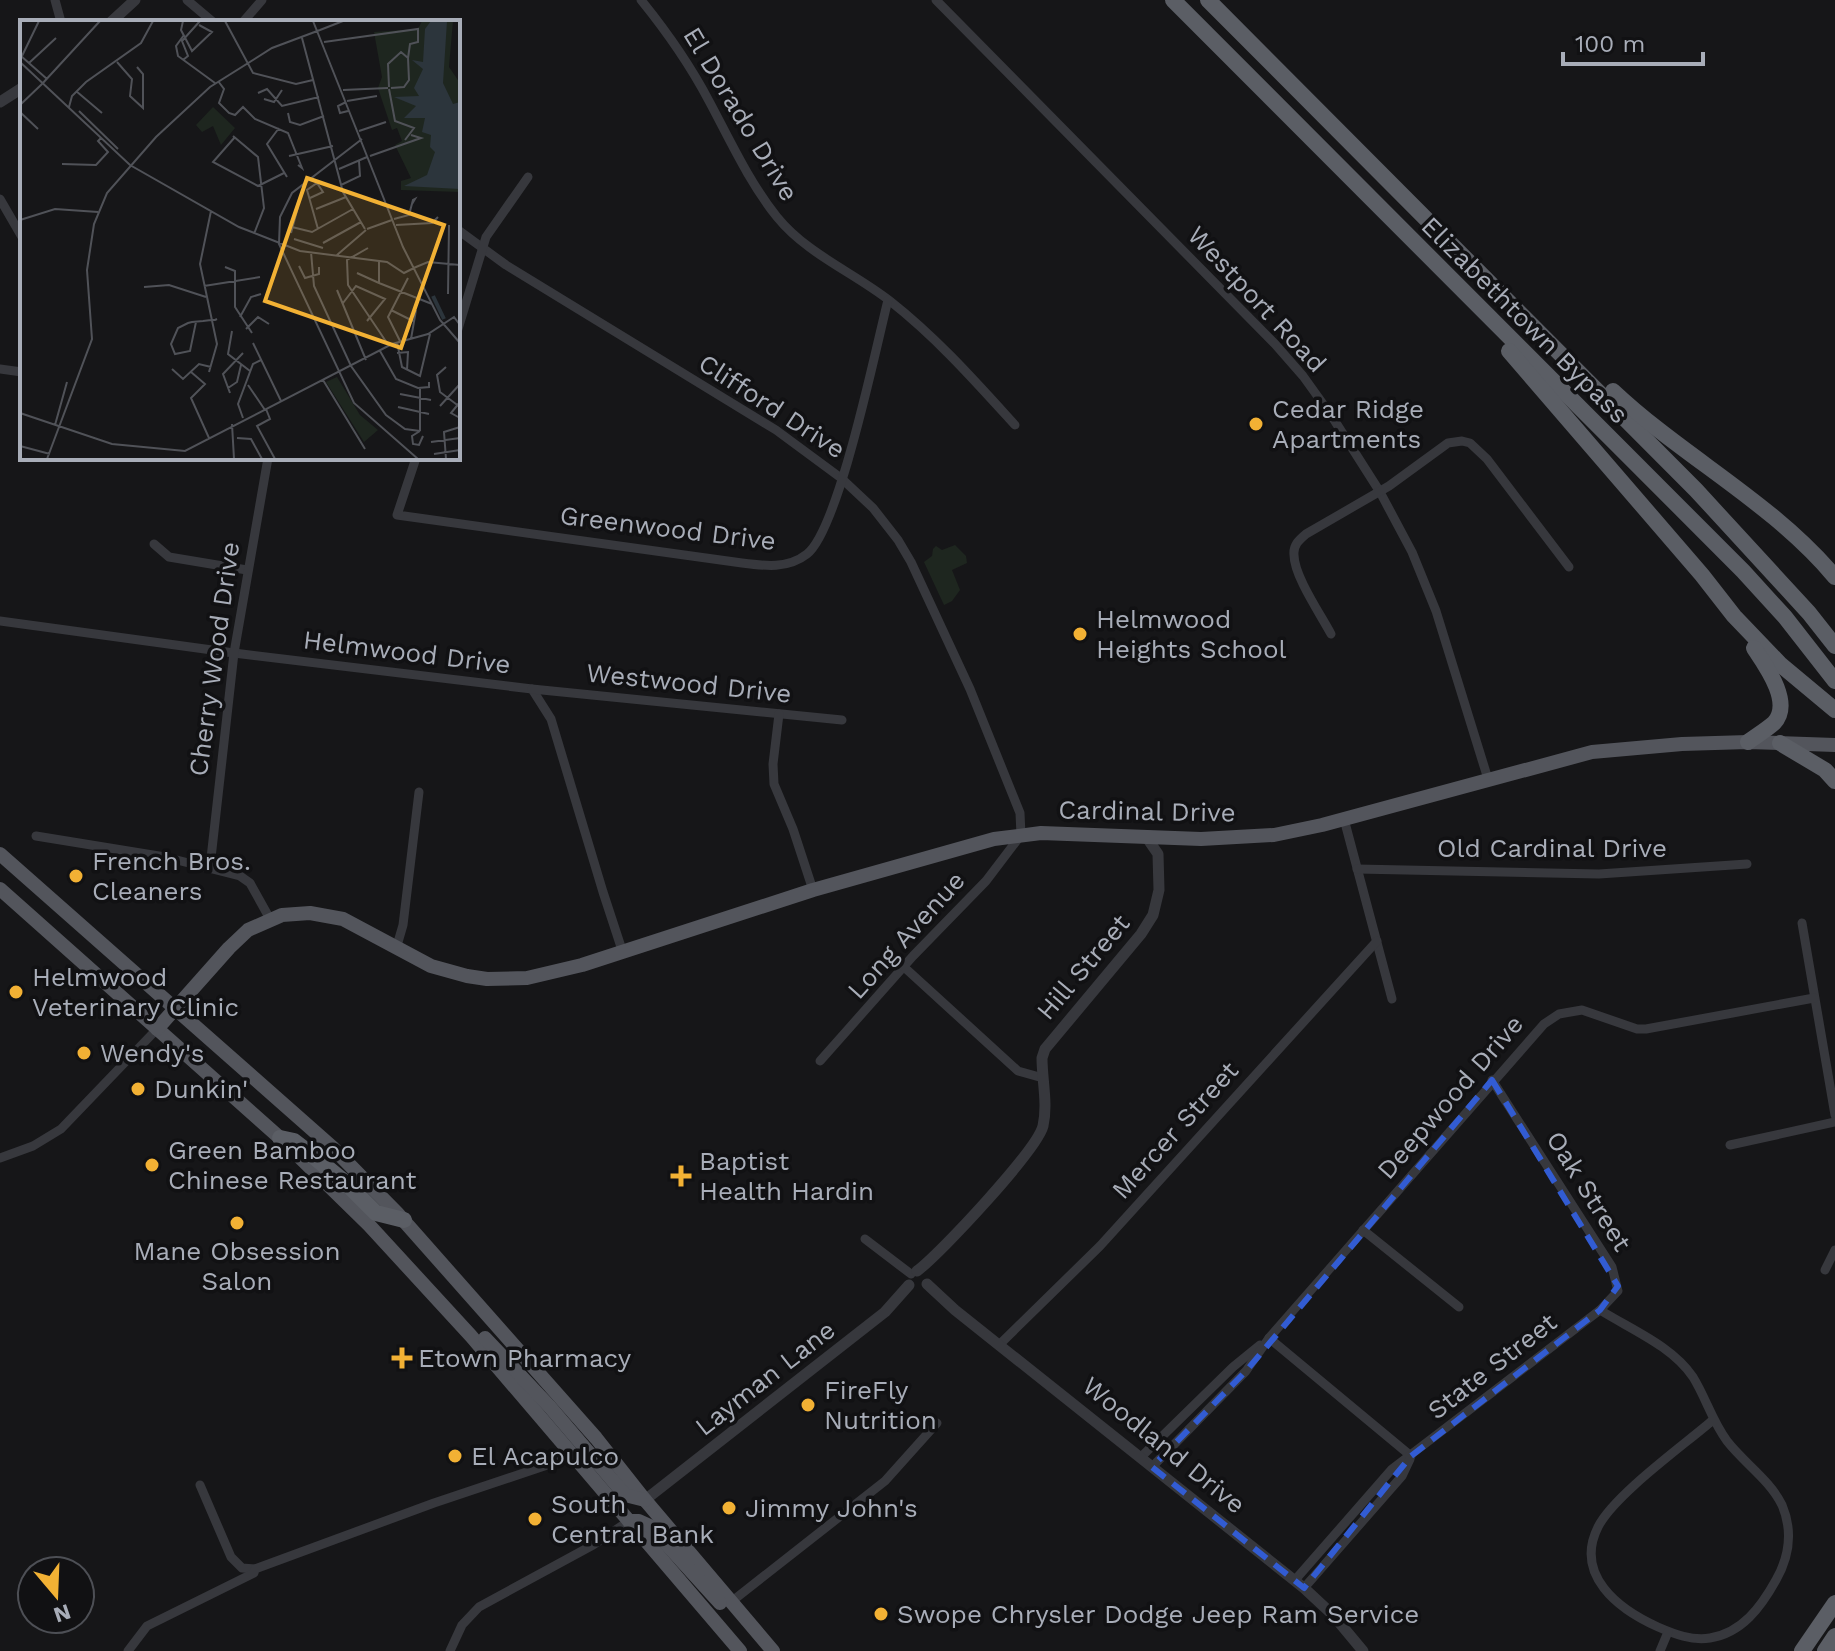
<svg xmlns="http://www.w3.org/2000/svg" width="1835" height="1651" viewBox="0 0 1835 1651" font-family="'Work Sans',sans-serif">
	<rect width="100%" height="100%" fill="#161618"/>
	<polygon fill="#1e261f" points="955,545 966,556 967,563 952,570 960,590 952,601 944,605 924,562 932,556 933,549 936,546 942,550"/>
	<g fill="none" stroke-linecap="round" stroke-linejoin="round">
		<g stroke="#37383d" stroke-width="9">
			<polyline points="55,0 61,22"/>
			<polyline points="187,0 213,22"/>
			<path d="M641,0C667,32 690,65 709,101C730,140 749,182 777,217C807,254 853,272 890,301C937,338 975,381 1015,425"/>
			<polyline points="936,0 1275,344 1303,376 1331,415 1380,492 1412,552 1436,611 1488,779"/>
			<polyline points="243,22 262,0"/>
			<polyline points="0,199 22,237"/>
			<polyline points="458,230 506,265 776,430 841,478 873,508 898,540 911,562 970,689 1020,813 1021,835 986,881 913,956 820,1061"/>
			<polyline points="458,329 486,237 528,177"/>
			<polyline points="0,369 22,372"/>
			<path d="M416,458L397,515L742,563C765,566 788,569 807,554C839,529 876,347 888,300"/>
			<polyline points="154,544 169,557 247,570"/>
			<polyline points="0,621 234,653 532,689 551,719 603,892 623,953"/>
			<path d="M1331,634C1321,615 1294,576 1294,555C1293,545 1299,540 1306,534L1389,486L1448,443L1462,441L1470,443L1487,459L1569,567"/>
			<polyline points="532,689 842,720"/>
			<polyline points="779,714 773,764 774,784 793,829 813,890"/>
			<polyline points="1344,819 1392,999"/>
			<polyline points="36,836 165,857 240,876 250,883 270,919"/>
			<polyline points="210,867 234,653 268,458"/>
			<polyline points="1357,869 1599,874 1747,864"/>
			<polyline points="1802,923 1835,1115"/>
			<polyline points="396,949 403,925 419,792"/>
			<polyline points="904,967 1018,1071 1043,1078"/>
			<polyline points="1730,1145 1835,1122"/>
			<polyline points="0,1158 33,1146 61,1129 157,1029"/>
			<polyline points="1363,1230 1459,1307"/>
			<polyline points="865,1239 911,1274"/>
			<polyline points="1825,1270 1835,1250"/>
			<path d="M1600,1310C1632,1330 1672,1346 1693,1377C1706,1398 1712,1421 1727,1441C1744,1463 1770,1480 1782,1505C1793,1531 1789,1557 1776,1580C1761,1607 1742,1633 1710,1638C1692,1641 1674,1634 1658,1627C1618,1609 1574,1575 1598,1527C1614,1495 1684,1445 1713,1420"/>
			<polyline points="1269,1338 1411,1456"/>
			<polyline points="1000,1344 1100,1246 1377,941"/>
			<polyline points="1141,1457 1233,1367 1260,1345"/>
			<polyline points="1152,1467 1246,1371 1269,1338 1544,1024 1559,1014 1582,1010 1637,1029 1646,1029 1814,998"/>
			<polyline points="200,1485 231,1557 242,1568 255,1569"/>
			<polyline points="1295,1580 1392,1469 1600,1310 1618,1291 1612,1267 1492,1080"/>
			<polyline points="1304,1588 1402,1476 1410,1459"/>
			<polyline points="731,1602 885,1481 937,1423"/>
			<polyline points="128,1651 147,1626 254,1573 255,1569 434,1503 574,1456"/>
			<polyline points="450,1651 462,1625 479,1607 593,1545 629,1521"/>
			<polyline points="1660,1651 1668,1632"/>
		</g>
		<g stroke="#37383d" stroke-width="11">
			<polyline points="111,22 135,0"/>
			<polyline points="0,102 22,88"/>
			<path d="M917,1271C940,1254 1037,1150 1043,1126C1048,1104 1042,1080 1042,1058L1045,1049L1141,934L1153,915L1159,890L1158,854L1147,838"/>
			<polyline points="927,1284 955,1310 1304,1588 1333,1615 1363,1651"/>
			<polyline points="645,1500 885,1312 909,1285"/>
		</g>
		<g stroke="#53555c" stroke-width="14">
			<polyline points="0,854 332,1147 397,1213 596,1438 645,1500 773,1651"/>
			<polyline points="0,889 280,1138 369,1225 471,1336 740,1651"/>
			<polyline points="157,1029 229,948 248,930 282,915 310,913 343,919 431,966 467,976 487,979 527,978 582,965 813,890 994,839 1041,833 1201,839 1274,835 1322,825 1592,752 1682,744 1748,742 1835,745"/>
			<polyline points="485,1338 550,1407 625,1495 645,1500"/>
			<polyline points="629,1521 639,1521 650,1526 720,1603"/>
		</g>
		<g stroke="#5b5e65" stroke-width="16">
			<polyline points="1173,0 1743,571 1785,617 1835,681"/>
			<polyline points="1208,0 1696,490 1809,613 1835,646"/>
			<polyline points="1509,351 1702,575 1734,616 1781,665 1835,710"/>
			<path d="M1613,391C1683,457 1772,502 1835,577"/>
			<path d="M1748,742C1756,736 1766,730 1774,723C1793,703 1766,666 1754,648"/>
			<polyline points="1780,743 1825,770 1835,781"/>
			<polyline points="280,1138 294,1141 307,1151 347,1184 376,1213 404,1220"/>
			<polyline points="1802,1651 1835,1603"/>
			<polyline points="1825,1651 1835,1636"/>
		</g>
	</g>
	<path fill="none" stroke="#325cd3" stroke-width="6" stroke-dasharray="16 10" stroke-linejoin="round" d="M1492,1080L1618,1286L1600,1310L1411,1456L1304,1588L1152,1467L1246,1371Z"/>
	<g fill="#f2b134" stroke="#111113" stroke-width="3">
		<circle cx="1256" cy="424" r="8"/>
		<circle cx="1080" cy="634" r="8"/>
		<circle cx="76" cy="876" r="8"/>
		<circle cx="16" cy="992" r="8"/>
		<circle cx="84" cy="1053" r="8"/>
		<circle cx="138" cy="1089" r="8"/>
		<circle cx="152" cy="1165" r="8"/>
		<path d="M677 1164h8v8h8v8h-8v8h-8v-8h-8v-8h8z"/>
		<circle cx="237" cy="1223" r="8"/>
		<path d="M398 1346h8v8h8v8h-8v8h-8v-8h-8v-8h8z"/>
		<circle cx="808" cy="1405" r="8"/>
		<circle cx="455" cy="1456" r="8"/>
		<circle cx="729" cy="1508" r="8"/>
		<circle cx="535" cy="1519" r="8"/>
		<circle cx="881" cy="1614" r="8"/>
	</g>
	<g text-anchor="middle" stroke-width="7" stroke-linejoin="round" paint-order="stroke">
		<g font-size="26" fill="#a8adb8" stroke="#111113">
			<text transform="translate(741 114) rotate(59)" y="9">El Dorado Drive</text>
			<text transform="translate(1257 299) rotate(47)" y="9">Westport Road</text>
			<text transform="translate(1525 320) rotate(45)" y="9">Elizabethtown Bypass</text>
			<text transform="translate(772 406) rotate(33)" y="9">Clifford Drive</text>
			<text transform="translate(668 528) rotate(7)" y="9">Greenwood Drive</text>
			<text transform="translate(407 652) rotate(7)" y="9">Helmwood Drive</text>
			<text transform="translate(214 659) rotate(-82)" y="9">Cherry Wood Drive</text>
			<text transform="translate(689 683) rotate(6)" y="9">Westwood Drive</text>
			<text transform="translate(1147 811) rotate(1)" y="9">Cardinal Drive</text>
			<text x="1552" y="857">Old Cardinal Drive</text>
			<text transform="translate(906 935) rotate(-48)" y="9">Long Avenue</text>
			<text transform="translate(1083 967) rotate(-50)" y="9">Hill Street</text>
			<text transform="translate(1450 1097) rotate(-49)" y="9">Deepwood Drive</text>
			<text transform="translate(1175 1130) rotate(-48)" y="9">Mercer Street</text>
			<text transform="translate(1589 1191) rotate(58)" y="9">Oak Street</text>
			<text transform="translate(1492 1366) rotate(-38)" y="9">State Street</text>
			<text transform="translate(765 1378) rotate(-38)" y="9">Layman Lane</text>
			<text transform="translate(1164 1445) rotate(39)" y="9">Woodland Drive</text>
		</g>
		<g font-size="26" fill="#a8adb8" stroke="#111113" text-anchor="start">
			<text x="1272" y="418">Cedar Ridge<tspan x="1272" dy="30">Apartments</tspan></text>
			<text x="1096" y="628">Helmwood<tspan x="1096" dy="30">Heights School</tspan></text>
			<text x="92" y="870">French Bros.<tspan x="92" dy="30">Cleaners</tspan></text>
			<text x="32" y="986">Helmwood<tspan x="32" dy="30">Veterinary Clinic</tspan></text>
			<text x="100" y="1062">Wendy's</text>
			<text x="154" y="1098">Dunkin'</text>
			<text x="168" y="1159">Green Bamboo<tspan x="168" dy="30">Chinese Restaurant</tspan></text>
			<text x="699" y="1170">Baptist<tspan x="699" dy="30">Health Hardin</tspan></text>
			<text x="237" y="1260" text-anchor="middle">Mane Obsession<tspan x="237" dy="30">Salon</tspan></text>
			<text x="418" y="1367">Etown Pharmacy</text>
			<text x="824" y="1399">FireFly<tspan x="824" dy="30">Nutrition</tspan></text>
			<text x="471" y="1465">El Acapulco</text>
			<text x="551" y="1513">South<tspan x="551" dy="30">Central Bank</tspan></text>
			<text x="745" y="1517">Jimmy John's</text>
			<text x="897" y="1623">Swope Chrysler Dodge Jeep Ram Service</text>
		</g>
	</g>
	<g transform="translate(20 20)">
		<rect width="440" height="440" fill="#161618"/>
		<path d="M402,1H433L429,47L440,63V172L381,170V161L391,158L375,125L382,121L377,108L372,110L358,68L362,57L354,12L398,9ZM193,87L215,108L201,125L193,106L182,112L176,105ZM317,357L340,395L358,410L344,422L306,362Z" fill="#1e261f"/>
		<path d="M411,1H427L423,63L433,84L440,82V169L384,166L407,155L415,132L410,127L411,115L402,112L405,98H384L396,86L374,77L399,76L394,68L403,49L392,40L403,42L405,9Z" fill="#2c353c"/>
		<path fill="none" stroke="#2c353c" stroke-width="4" d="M413,276L424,299"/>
		<path fill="none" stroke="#505258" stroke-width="2" d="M163,1L161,10L172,31L192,12L179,5M205,1L233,53L276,64L293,60M293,1L341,121M300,10L323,1M164,15L156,26L158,36L195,63M282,18L323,172L345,209M304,22L398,9V22L390,24L388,38M1,36L27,59M2,36L19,1M163,40L168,36L162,21L180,1M0,42L110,145L219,207L280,231L367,242L384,253L396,247M97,42L112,59L110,76L123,88V54L117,47M9,43L36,18M198,61L204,69L199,83L209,93L215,95L223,87L235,99L268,113L282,148L278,145M22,64L80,1M369,67L368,44L381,32L388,38L389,60L384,67L371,68M369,69L375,101L394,108L385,120M323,70L368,68M56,71L82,93M238,73L247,69L262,86L299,77M244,79L254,82L262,70M327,81L357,76M326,82L318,86L320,93L328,91M0,85L22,64M49,87L52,76L66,62L121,23L133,1M59,91L98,129M0,92L18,109M268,93L270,102L280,105L304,96M259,108L247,124L267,157M339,111L366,102M213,116L238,137L244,188L234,214M215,117L193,142L238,166L264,153M342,119L272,173L260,197L259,224L334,383L398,439M341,121L383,227L420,300L440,323M269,136L313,126M350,136L401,118L391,115M42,144L76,145L88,132L78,121L81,118M319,149L347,137M321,165L340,156L339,141M290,178L303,172L297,163L287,170L298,209M296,189L326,177M374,199L389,195L393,180L395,179L392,184M0,200L35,189L78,192M376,205L412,203L418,197M272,207L292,212L333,189M347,209L372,200M271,213L278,187M274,219L303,228M303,223L341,202M348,228L327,240L328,265L369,326M291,232L294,266L331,346L366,395L385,409L400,411M317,235L346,210M359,241V263L412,284M279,246L285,258L299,254V247M205,247L215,251V287L232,313M396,247L408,242L440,245M337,253L359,263M184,266L240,257M124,267L149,265L186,277M317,270L346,340M428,274L429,205M323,283L336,266L365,279L347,301M371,290L393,301M220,297L231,277L241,274M176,302L170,331L155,334L151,324L158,308L168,303L172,302L183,301L191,300H195L197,299M226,309L238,297L249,304M212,311L208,334L230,351M391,319L396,290M380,321L368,297L388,258M377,322L382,347L400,356L410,314M233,323L261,381M360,331L376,359L398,368L409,367V362M377,333L388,332L387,350M426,347L417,355L420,372L440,387M152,349L163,359L179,344L191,347M171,352L185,364L171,378L189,418M189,352L197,324L180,244L191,191M303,360L345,429M228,365L245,390M208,368L217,362L221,345M210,373L203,354L223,333M380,374L411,380M440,382L431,393L440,398M420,386L440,364M378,387L409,394M246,389L250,399L237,406L255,439M0,393L92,424L165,431L372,324L408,314L434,297L440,305M223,398L218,384L233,344L241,340M212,404L214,439M35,405L47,362M400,411V368M400,411L392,416L393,424L399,425L403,416M217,418L231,419L242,439M411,422L440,418M0,426L30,434M414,434L440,430M27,439L72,319L67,250L74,204L87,173L136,117L190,67L252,28L300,10M426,439L424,412L440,407"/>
		<path fill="#f2b134" fill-opacity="0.15" stroke="#f2b134" stroke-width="4" d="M287,158L424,205L381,328L245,281Z"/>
		<rect width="440" height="440" fill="none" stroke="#a8adb8" stroke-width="4"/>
	</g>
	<g transform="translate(56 1595) rotate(161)"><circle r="38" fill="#111113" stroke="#4d4f55" stroke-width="2"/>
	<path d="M0-6L14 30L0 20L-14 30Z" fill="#f2b134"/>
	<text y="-12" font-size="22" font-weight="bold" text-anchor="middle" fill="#a8adb8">N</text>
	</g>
	<path d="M1563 52v12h140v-12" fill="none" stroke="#a8adb8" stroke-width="4"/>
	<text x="1575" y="52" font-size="24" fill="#a8adb8" stroke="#111113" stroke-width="6" paint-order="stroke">100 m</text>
</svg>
